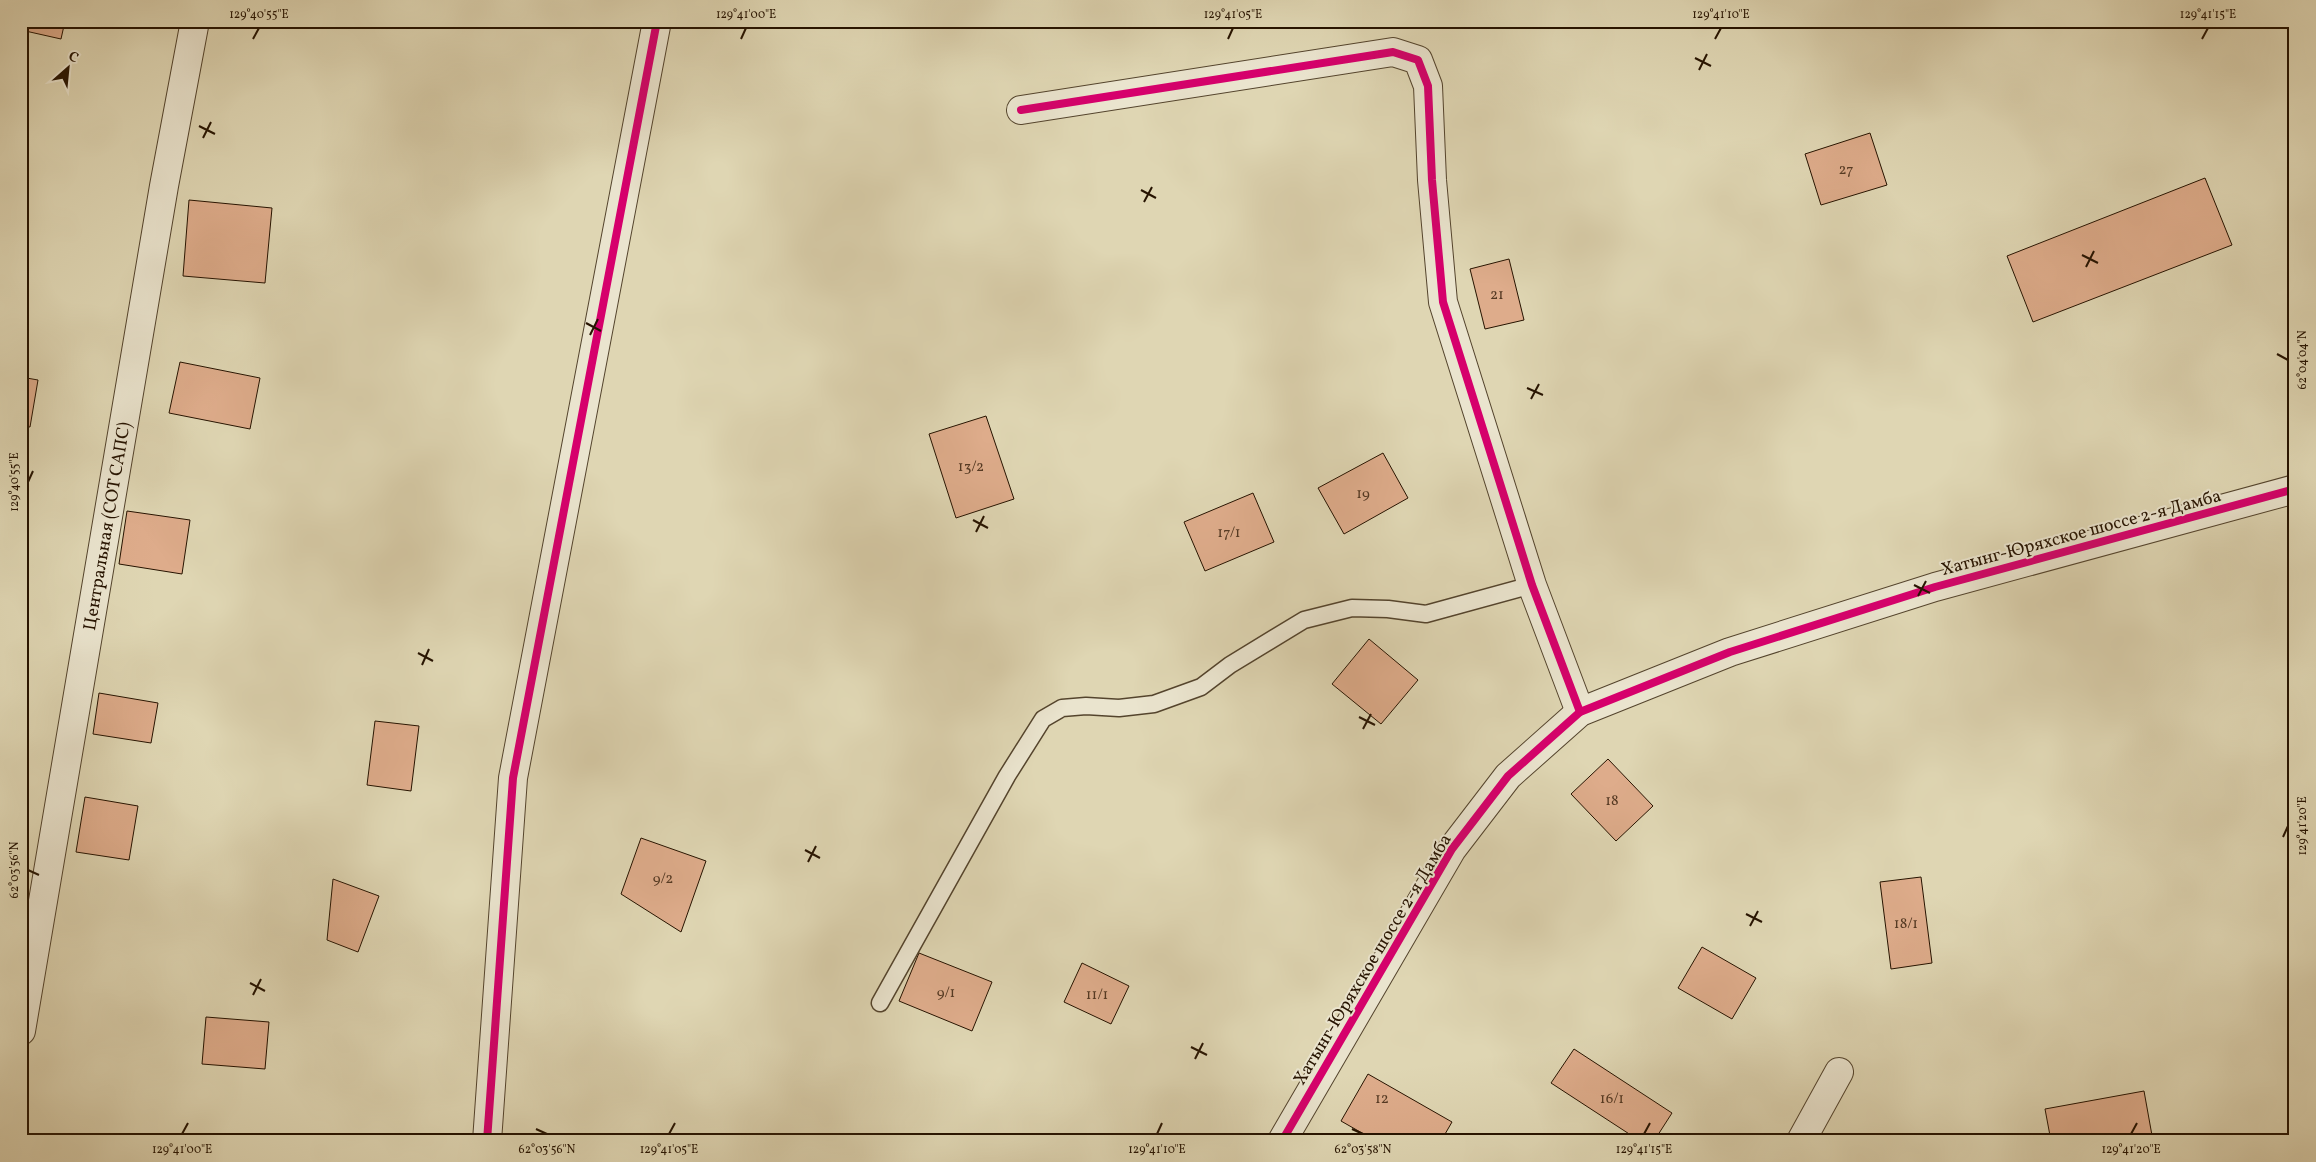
<svg xmlns="http://www.w3.org/2000/svg" width="2316" height="1162" viewBox="0 0 2316 1162" font-family="Vollkorn,serif">
	<rect width="100%" height="100%" fill="#dfd6b3"/>
	<filter id="stains"><feTurbulence type="fractalNoise" baseFrequency=".004" numOctaves="4"/><feColorMatrix values="0 0 0 0 .2 0 0 0 0 .09 0 0 0 0 .02 0 0 0 .5 -.17"/></filter>
	<radialGradient id="worn" r=".72"><stop offset=".6" stop-color="#630" stop-opacity="0"/><stop offset="1" stop-color="#630" stop-opacity=".3"/></radialGradient>
	<g fill="#deac8b" stroke="#261300">
		<polygon points="21,21 65,21 61,39 21,30"/>
		<polygon points="1870,133 1887,185 1821,205 1805,154"/>
		<polygon points="2205,178 2232,245 2033,322 2007,256"/>
		<polygon points="189,200 272,208 265,283 183,276"/>
		<polygon points="1509,259 1524,320 1485,329 1470,269"/>
		<polygon points="180,362 260,378 250,429 169,413"/>
		<polygon points="21,377 38,380 30,427 21,426"/>
		<polygon points="986,416 1014,499 956,518 929,434"/>
		<polygon points="1383,453 1408,498 1344,534 1318,488"/>
		<polygon points="1253,493 1274,542 1205,571 1184,522"/>
		<polygon points="127,511 190,520 182,574 119,564"/>
		<polygon points="1369,639 1418,680 1381,724 1332,684"/>
		<polygon points="99,693 158,703 151,743 93,734"/>
		<polygon points="375,721 419,726 411,791 367,785"/>
		<polygon points="1608,759 1653,806 1616,841 1571,794"/>
		<polygon points="85,797 138,806 129,860 76,852"/>
		<polygon points="641,838 706,861 681,932 621,894"/>
		<polygon points="1921,877 1932,963 1891,969 1880,882"/>
		<polygon points="333,879 379,896 358,952 327,940"/>
		<polygon points="1702,947 1756,978 1732,1019 1678,988"/>
		<polygon points="919,953 992,982 972,1031 899,1001"/>
		<polygon points="1082,963 1129,986 1111,1024 1064,1002"/>
		<polygon points="206,1017 269,1022 265,1069 202,1064"/>
		<polygon points="1574,1049 1672,1113 1654,1141 1640,1141 1551,1083"/>
		<polygon points="1368,1074 1452,1122 1441,1141 1376,1141 1341,1121"/>
		<polygon points="2144,1091 2153,1141 2051,1141 2045,1109"/>
	</g>
	<g fill="none" stroke-linecap="round" stroke-linejoin="round">
		<defs>
			<polyline id="service" points="880,1003 1007,776 1043,719 1062,708 1086,706 1119,708 1154,704 1201,687 1230,665 1304,620 1352,608 1388,609 1426,614 1532,585"/>
			<g id="minor">
				<polyline points="1021,110 1393,52 1418,60 1428,86 1432,180 1443,302 1532,585 1580,712"/>
				<path id="s1" d="M21,1031L164,186L195,21"/>
				<polyline points="487,1141 513,778 657,21"/>
				<polyline points="1282,1141 1452,849 1508,776 1580,712 1730,652 1935,587 2295,489"/>
				<polyline points="1801,1141 1839,1072"/>
			</g>
		</defs>
		<use href="#service" stroke="#54442d" stroke-width="19"/>
		<use href="#minor" stroke="#54442d" stroke-width="30"/>
		<use href="#service" stroke="#eae4ce" stroke-width="16"/>
		<use href="#minor" stroke="#eae4ce" stroke-width="28"/>
		<defs>
			<g id="cycleway">
				<polyline points="1021,110 1393,52 1418,60 1428,86 1432,180 1443,302 1532,585 1580,712"/>
				<polyline points="487,1141 513,778 657,21"/>
				<polyline points="1282,1141 1452,849 1508,776 1580,712 1730,652 1935,587 2295,489"/>
			</g>
		</defs>
		<use href="#cycleway" stroke="#eae4ce" stroke-width="11"/>
		<use href="#cycleway" stroke="#d6006c" stroke-width="8"/>
	</g>
	<path fill="none" stroke="#261300" stroke-width="2" d="M253,39L259,28M741,39L746,28M1228,39L1233,28M1715,39L1721,28M2202,39L2208,28M1695,58L1711,66M1699,70L1707,54M199,126L215,134M203,138L211,122M1141,190L1156,198M1144,202L1152,187M2082,255L2098,263M2086,267L2094,251M586,323L601,331M590,335L598,319M2277,354L2288,360M1527,388L1543,395M1531,399L1539,384M28,482L33,471M973,520L988,528M976,532L984,516M1914,585L1930,593M1918,596L1926,581M418,653L433,661M422,665L429,649M1359,717L1375,725M1363,729L1371,714M2283,837L2288,826M805,850L820,858M808,862L816,846M28,870L39,875M1746,914L1762,922M1750,926L1758,911M250,983L265,991M253,995L261,979M1191,1047L1207,1055M1195,1059L1203,1043M536,1129L547,1134M1352,1129L1363,1134M182,1134L188,1123M669,1134L675,1123M1157,1134L1162,1123M1644,1134L1650,1123M2131,1134L2137,1123"/>
	<g text-anchor="middle" stroke-width="4" stroke-linejoin="round" paint-order="stroke">
		<g font-size="15" fill="#543923">
			<text x="1846" y="174">27</text>
			<text x="1497" y="299">21</text>
			<text x="971" y="471">13/2</text>
			<text x="1363" y="498">19</text>
			<text x="1229" y="537">17/1</text>
			<text x="1612" y="805">18</text>
			<text x="663" y="883">9/2</text>
			<text x="1906" y="928">18/1</text>
			<text x="946" y="997">9/1</text>
			<text x="1097" y="999">11/1</text>
			<text x="1382" y="1103">12</text>
			<text x="1612" y="1103">16/1</text>
		</g>
		<g font-size="18" fill="#261300" stroke="#eae4ce">
			<text dy="6" stroke="none"><textPath href="#s1" startOffset="512">Центральная (СОТ САПС)</textPath></text>
			<text transform="translate(2081 532) rotate(-15)" y="6">Хатынг-Юряхское шоссе 2-я Дамба</text>
			<text transform="translate(1372 959) rotate(-59)" y="6">Хатынг-Юряхское шоссе 2-я Дамба</text>
		</g>
	</g>
	<rect width="2316" height="1162" fill="none" stroke="#dfd6b3" stroke-width="55"/>
	<g transform="translate(68 68) rotate(27)" stroke="#eae4ce" stroke-width="4" paint-order="stroke">
	<path d="M0-4L9 19L0 12L-9 19Z" fill="#261300"/>
	<text y="-8" font-size="14" font-weight="bold" text-anchor="middle" fill="#261300">С</text>
	</g>
	<rect x="28" y="28" width="2260" height="1106" fill="none" stroke="#261300" stroke-width="2"/>
	<g font-size="12" text-anchor="middle" fill="#261300">
		<text x="259" y="18">129°40'55"E</text>
		<text x="746" y="18">129°41'00"E</text>
		<text x="1233" y="18">129°41'05"E</text>
		<text x="1721" y="18">129°41'10"E</text>
		<text x="2208" y="18">129°41'15"E</text>
		<text transform="translate(2302 360) rotate(-90)" y="4">62°04'04"N</text>
		<text transform="translate(14 482) rotate(-90)" y="4">129°40'55"E</text>
		<text transform="translate(2302 826) rotate(-90)" y="4">129°41'20"E</text>
		<text transform="translate(14 870) rotate(-90)" y="4">62°03'56"N</text>
		<text x="182" y="1153">129°41'00"E</text>
		<text x="547" y="1153">62°03'56"N</text>
		<text x="669" y="1153">129°41'05"E</text>
		<text x="1157" y="1153">129°41'10"E</text>
		<text x="1363" y="1153">62°03'58"N</text>
		<text x="1644" y="1153">129°41'15"E</text>
		<text x="2131" y="1153">129°41'20"E</text>
	</g>
	<rect width="100%" height="100%" filter="url(#stains)"/>
	<rect width="100%" height="100%" fill="url(#worn)"/>
</svg>
